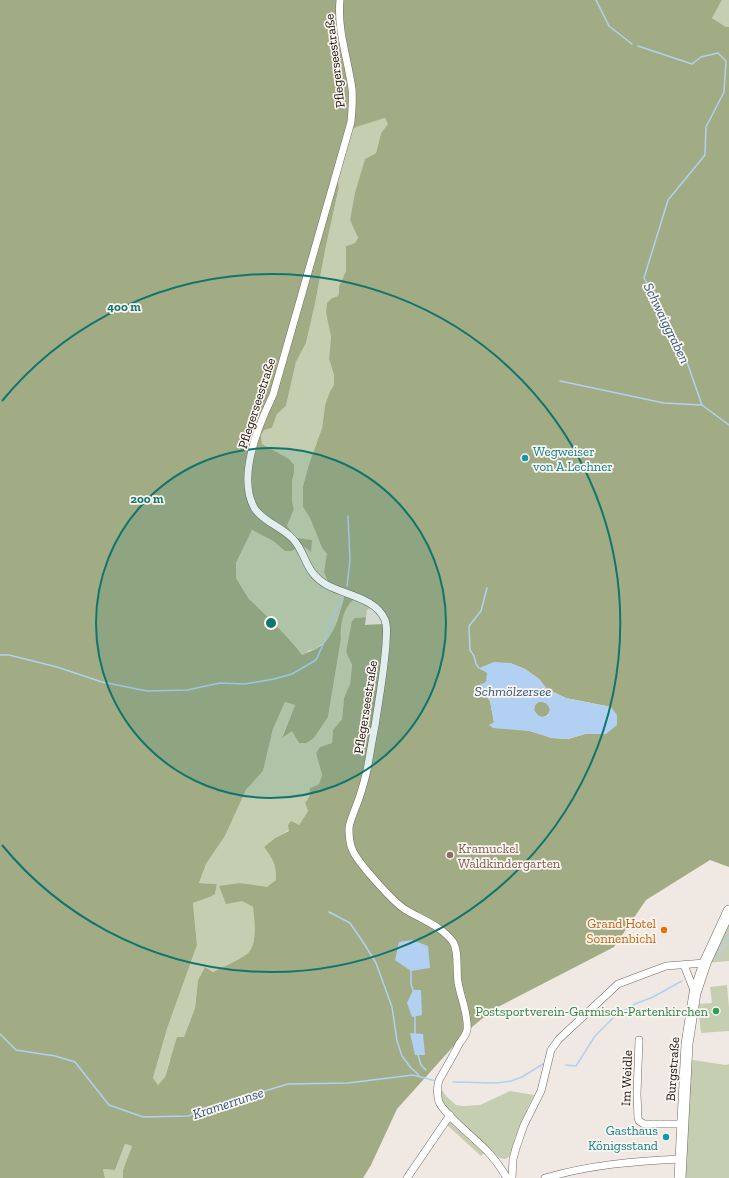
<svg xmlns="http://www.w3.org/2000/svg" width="729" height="1178" viewBox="0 0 729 1178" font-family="'Zilla Slab',serif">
	<rect width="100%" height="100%" fill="#f0e8e2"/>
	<g fill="#c5ceb0">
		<polygon points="722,0 729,0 729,27 726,27 712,18"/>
		<polygon points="385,118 389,124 381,133 376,153 365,159 350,220 358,238 355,243 346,246 346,271 339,286 339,293 338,296 332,298 329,325 331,338 329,359 334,375 334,385 330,391 325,405 322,428 309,464 303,486 303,507 310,518 322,548 327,554 344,598 332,635 316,649 309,650 302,655 296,647 275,624 249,599 236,578 236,563 252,530 273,541 285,551 301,545 311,552 287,526 294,509 292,501 292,480 294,473 268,448 262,444 261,435 264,429 272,428 277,414 286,406 296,362 306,343 315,304 326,246 339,187 337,178 353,129 355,127"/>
		<path d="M355,599L363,602L370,608L367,610L366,617L355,618L346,652L352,665L350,684L344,698L342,719L333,730L332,743L320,747L316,753L322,775L319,784L310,788L309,797L305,803L308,811L299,825L275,838L264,847C273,860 276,863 276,880L267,888L240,883L242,901L253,907C254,919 258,943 248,953C243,958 221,968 213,972L205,967L198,980L195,1008L184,1037L169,1062L165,1077L158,1085L153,1078L167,1029L197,945L193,903L210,897L215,893L217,884L199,883L206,864L225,836L246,790L263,771L273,729L285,702L295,705L282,737L292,730L299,743L314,738L328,717L341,639C340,627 343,605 355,599Z"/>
		<polygon points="729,911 729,961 705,963"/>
		<polygon points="727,985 729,1008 729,1031 701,1033 698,1004 712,1003 710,987"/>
		<polygon points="686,1059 726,1065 729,1064 729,1178 680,1178"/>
		<path d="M442,1090L447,1097L456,1105L463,1106L480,1105L510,1091L534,1095C527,1109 520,1123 515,1138C513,1146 514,1155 505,1159L499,1158L445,1107L440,1095Z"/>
		<polygon points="447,1123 453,1123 485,1152 481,1156 447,1125"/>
		<polygon points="125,1144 132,1146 123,1170 123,1178 105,1178 103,1169 115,1170"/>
	</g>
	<g fill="#a1ac85" fill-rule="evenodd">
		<path d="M0,0H722L712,18L726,27H729V867L710,860L646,900L614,947L494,1009L467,1031L397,1109L371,1165L363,1178H123V1170L132,1146L125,1144L115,1170L103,1169L105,1178H0ZM385,118L388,124L381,133L376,153L365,159L355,193L350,220L358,238L355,243L346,246V271L339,286V293L338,296L332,298L327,303L326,312L331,337L329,359L334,375V385L330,391L325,405L322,428L309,464L303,486V507L310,518L322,548L327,554L324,572L331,589L343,595L344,598C338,616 335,639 316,649C312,651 307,652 302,655L296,647L275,624L249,599L236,578V563L252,530L273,541L285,551H292L301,545L311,552L312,540L297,538L287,526L294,509L292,501V481L294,473V465L289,459L262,444L261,435L264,430L272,428L277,414L286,406L296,362L306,343L315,304L326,246L339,187L337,178L353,129L356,127ZM355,599C367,604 378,612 383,624L365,625L366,617L355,618L352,621L346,652L352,665L350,684L344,698L342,719L333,730L332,743L320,747L316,753L322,775L319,784L310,788L309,797L305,803L308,811L299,825L291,821L288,825L289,831L275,838L264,847C273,860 276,863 276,880L267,887L240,883L219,886L226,904L242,901L253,907C254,919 258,943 248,953C243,958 221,968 213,972L205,967L198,980L195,1008L184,1037H177L165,1077L158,1085L153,1078L167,1029L197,945L193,903L210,897L215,894L217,884L199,883L206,864L225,836L246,790L263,771L273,729L285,702L295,705L282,738L292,731L299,743H306L314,738L328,717L341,639C340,627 343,606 355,599ZM510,663L525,669L539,679L547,689L566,698L611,707L606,734H585L568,739L552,738L530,731L515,729L494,722L490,701L478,686L487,682V672L480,669Z"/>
		<circle cx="542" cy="709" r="8"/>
	</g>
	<g fill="#b2d0f1" fill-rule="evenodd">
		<path d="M494,662L510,663L525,669L539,679L547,689L566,698L611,707L617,715V725L606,734H585L568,739L552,738L530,731L493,728L489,725L494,722L490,701L478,686L486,682L487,673L479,668ZM539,702C546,702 548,704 550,710L548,716C540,718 538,716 534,710L535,705Z"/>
		<polygon points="412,940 428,946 430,968 411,971 395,960 399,942"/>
		<polygon points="413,990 421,990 422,1015 412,1017 407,1003"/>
		<polygon points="410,1033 423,1034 425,1055 415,1055"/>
	</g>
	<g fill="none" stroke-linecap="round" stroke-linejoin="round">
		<g stroke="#b2d0f1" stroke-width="1.5">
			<polyline points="596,0 609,26 632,44"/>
			<polyline points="638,46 692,64 701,57 718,53 726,61 724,92 706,127 705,155 668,200 644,278 660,306 688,365 702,405 729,425"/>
			<polyline points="560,381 664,403 702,405"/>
			<polyline points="347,586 350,560 348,516"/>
			<polyline points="0,655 9,655 57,667 102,682 147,691 187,690 220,683 245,684 274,679 292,674 316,660 322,647 333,616 343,596"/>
			<polyline points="479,668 476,664 474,656 470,650 469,626 481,611 487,588"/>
			<polyline points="329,912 350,923 365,945 376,963 392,1007 397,1041 402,1056 411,1068 419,1075"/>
			<polyline points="718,958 729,936"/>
			<polyline points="411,971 411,984 413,990"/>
			<polyline points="415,1016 415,1034"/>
			<polyline points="0,1034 16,1050 55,1056 75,1062 109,1105 143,1117 188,1116 222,1104 288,1084 348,1083 413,1075 436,1081"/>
			<polyline points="418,1055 421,1065 426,1070"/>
			<polyline points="566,1065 576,1066 595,1036 614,1017 635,1004 653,997 682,981"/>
			<polyline points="453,1082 496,1083 511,1081 522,1077 543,1064"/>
		</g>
		<defs>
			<g id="street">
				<path d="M340,0C337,31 348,59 352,89C353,100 352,111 351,122L273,395C259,424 236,478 255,509C264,522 282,527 293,539C307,554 304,572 327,585C345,595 376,598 385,620C388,628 386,636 386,644C384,672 379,699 375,726C372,740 370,755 367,770C364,783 360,797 355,809C353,815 349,823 349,829C349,834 350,844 352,849C357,862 394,903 406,910C421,919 443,927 453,942C459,951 456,970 458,982C460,996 469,1016 467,1030C466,1035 462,1040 459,1044C453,1056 446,1068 439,1080C437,1087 437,1095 439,1102C444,1114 477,1140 487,1151C495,1159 501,1168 507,1178"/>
				<polyline points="684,965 695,993"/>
				<polyline points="639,1040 637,1094 638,1118 639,1121 644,1124 682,1124"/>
				<polyline points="407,1178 450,1115"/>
				<polyline points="512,1178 513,1159 516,1148 524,1125 541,1091 551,1050 559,1039 618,984 666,966 705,963"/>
				<path d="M545,1178C589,1165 634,1161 681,1159"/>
			</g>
			<polyline id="primary" points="680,1178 687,1044 695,993 705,963 729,911"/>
		</defs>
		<use href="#street" stroke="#716a65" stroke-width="8"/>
		<use href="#primary" stroke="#716a65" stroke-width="12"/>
		<use href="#street" stroke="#fff" stroke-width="7"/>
		<use href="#primary" stroke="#fff" stroke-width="11"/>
	</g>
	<circle cx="271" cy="623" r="175" fill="#0f766e" fill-opacity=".12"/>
	<g fill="none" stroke="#0f766e" stroke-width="2">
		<circle cx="271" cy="623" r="175"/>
		<path d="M2 401A349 349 0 1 1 2 845"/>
	</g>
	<g fill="#0f9aa8" stroke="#fdf5ef" stroke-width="1.5">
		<circle cx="525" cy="458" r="4"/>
		<circle cx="666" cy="1137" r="4"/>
	</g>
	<circle fill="#8d6e63" stroke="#fdf5ef" stroke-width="1.5" cx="450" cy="855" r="4"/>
	<circle fill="#e8710a" stroke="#fdf5ef" stroke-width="1.5" cx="664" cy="930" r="4"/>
	<circle fill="#2e9e5b" stroke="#fdf5ef" stroke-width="1.5" cx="716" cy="1011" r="4"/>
	<g text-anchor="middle" stroke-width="3.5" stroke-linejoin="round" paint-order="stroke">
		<g font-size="13" fill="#151210" stroke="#fdf5ef">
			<text transform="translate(334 61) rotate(-97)" y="5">Pflegerseestraße</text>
			<text transform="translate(256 403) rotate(-72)" y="5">Pflegerseestraße</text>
			<text transform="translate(365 707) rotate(-81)" y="5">Pflegerseestraße</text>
			<text transform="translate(672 1069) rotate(-86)" y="5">Burgstraße</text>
			<text transform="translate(626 1078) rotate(-88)" y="5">Im Weidle</text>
		</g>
		<g font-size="13" fill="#0d838f" stroke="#fdf5ef" text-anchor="start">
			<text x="533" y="456">Wegweiser<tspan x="533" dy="15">von A.Lechner</tspan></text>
			<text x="658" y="1135" text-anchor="end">Gasthaus<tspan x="658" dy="15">Königsstand</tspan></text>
		</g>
		<g font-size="13" fill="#785e54" stroke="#fdf5ef" text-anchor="start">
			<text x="458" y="853">Kramuckel<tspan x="458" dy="15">Waldkindergarten</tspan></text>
		</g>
		<g font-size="13" fill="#c56008" stroke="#fdf5ef" text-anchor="end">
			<text x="656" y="928">Grand Hotel<tspan x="656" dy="15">Sonnenbichl</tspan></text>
		</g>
		<g font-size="13" fill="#27864d" stroke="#fdf5ef" text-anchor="end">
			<text x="708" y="1016">Postsportverein-Garmisch-Partenkirchen</text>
		</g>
		<g font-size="14" font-style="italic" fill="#2d5783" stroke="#fdf5ef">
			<text transform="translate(667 323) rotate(64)" y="5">Schwaiggraben</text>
			<text x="513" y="696">Schmölzersee</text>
			<text transform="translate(228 1103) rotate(-18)" y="5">Kramerrunse</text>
		</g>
	</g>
	<circle cx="271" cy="623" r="6" fill="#0f766e" stroke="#fdf5ef" stroke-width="2"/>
	<g font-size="12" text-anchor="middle" font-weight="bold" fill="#0f766e" stroke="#fdf5ef" stroke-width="3.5" stroke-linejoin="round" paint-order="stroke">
		<text x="124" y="311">400 m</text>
		<text x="147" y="503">200 m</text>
	</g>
</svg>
